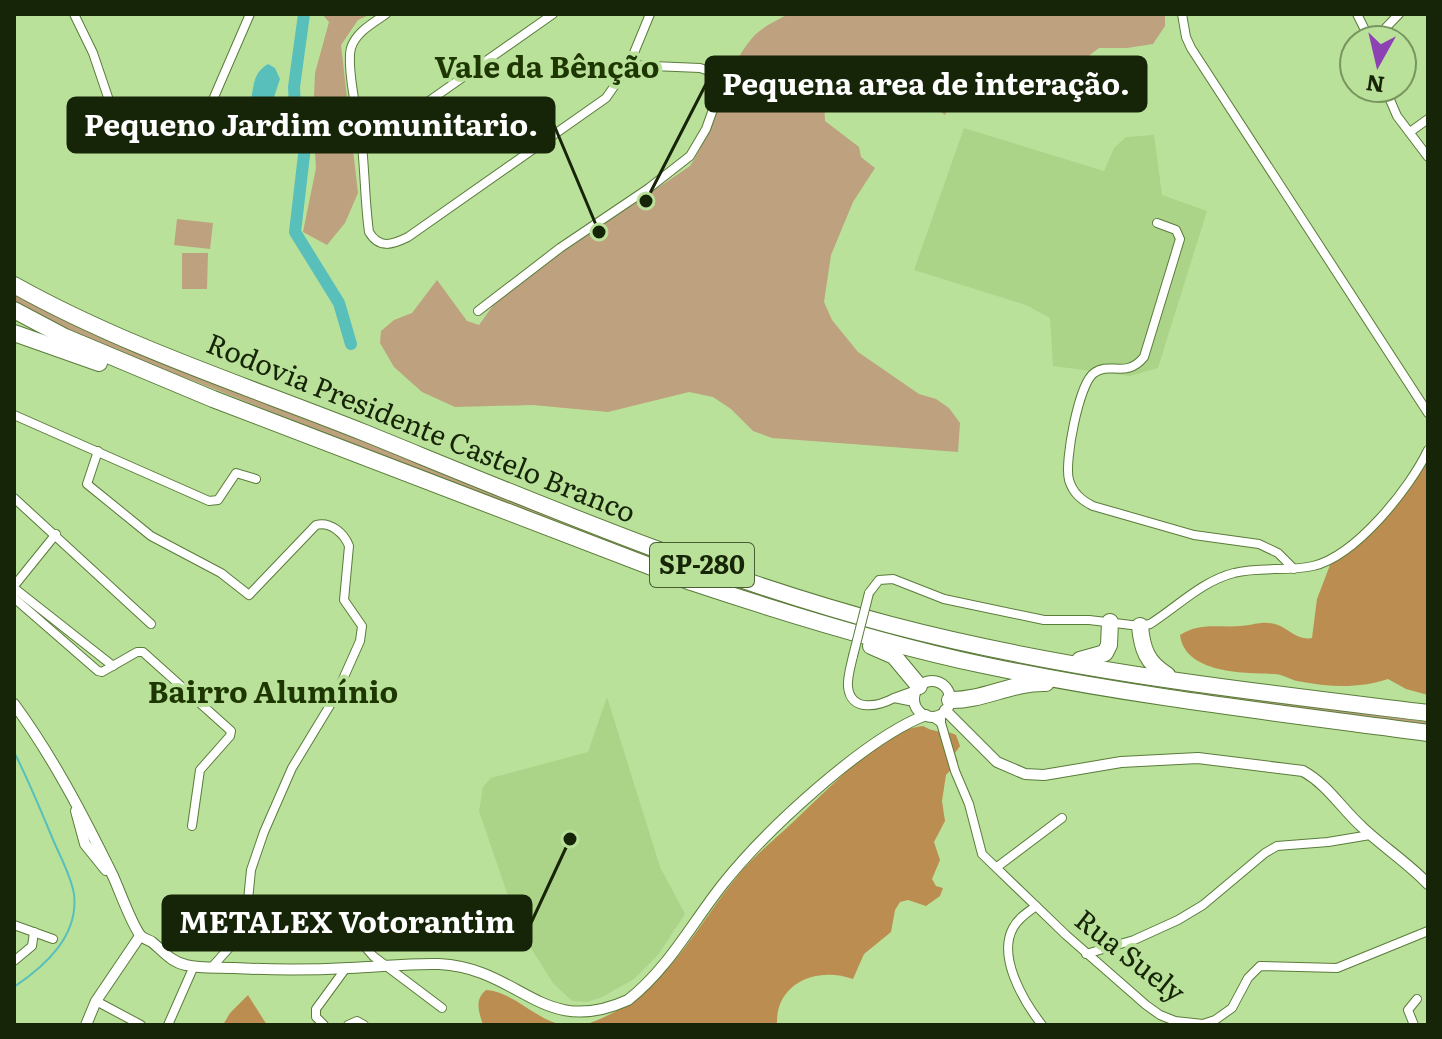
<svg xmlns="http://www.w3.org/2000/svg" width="1442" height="1039" viewBox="0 0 1442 1039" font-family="Literata,serif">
	<rect width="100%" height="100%" fill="#bae19a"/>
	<g fill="#abd488">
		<polygon points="964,128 1104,171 1114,148 1126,137 1154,135 1162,195 1207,211 1158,368 1130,376 1053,366 1050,318 1026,305 914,270"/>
		<polygon points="607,697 660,867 685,914 658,955 634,979 602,997 587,1002 572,1001 553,983 520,931 479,811 483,787 491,778 588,752"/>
	</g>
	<g fill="#bea17e">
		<polygon points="322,14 371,14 358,20 341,45 358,193 345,223 327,245 303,232 316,168 313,121 315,73 329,22"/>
		<path d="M789,14H1165V26L1153,44L1127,48H1099L1054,83L1041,86L1022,77L971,64L953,65L945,81L951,100L945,115C934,108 925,98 914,92C887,77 849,88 824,102L825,121L859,147L861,157L875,168L853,202L831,255L824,302L832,320L858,352L919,394L936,399L949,408L960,423L958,452L772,438L753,431L731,409L713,397L689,392L608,412L533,405L455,407L422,392L394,367L380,343L381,331L394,320L412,313L437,280L467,321L479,325L502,293L690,166C717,127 721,74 753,37C762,27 777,20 789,14Z"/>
		<polygon points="177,219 213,223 210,249 174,245"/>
		<polygon points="182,253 208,253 207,289 182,289"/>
		<polygon points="14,291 631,548 789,604 908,637 1142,682 1428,722 1428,727 1035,670 949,651 787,609 584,535 72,333 14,303"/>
	</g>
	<g fill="#bc8d51">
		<path d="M1428,450V695L1406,689L1388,679C1357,689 1330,687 1297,681C1289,679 1282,674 1274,674C1245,673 1185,674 1180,635C1200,622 1220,628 1241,626C1255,625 1264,620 1278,625C1290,630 1299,641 1312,638L1317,599L1330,565L1363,538L1394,505Z"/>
		<path d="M923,726C939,735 945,729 956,735L960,746L955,753L958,762L946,775L942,801L945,821L934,842L940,860L932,879L936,886L943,888L940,896L926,906L908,900L900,902L895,910L891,932L864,954L853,979C817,966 775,983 777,1025H584C664,999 690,934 739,874C755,855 774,840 792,823C810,806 827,789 846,772C867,753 893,729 923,726Z"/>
		<path d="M486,990C515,992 535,1020 563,1025H483C479,1012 474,1000 486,990Z"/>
		<polygon points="248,995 267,1025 223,1025 230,1013"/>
	</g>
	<path fill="#58bfbb" d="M268,64L275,68L280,79L272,103L280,127L272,147L265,145L272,123L269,105L266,104L259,111L251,100C254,85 253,73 268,64Z"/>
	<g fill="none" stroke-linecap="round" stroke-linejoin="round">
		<path stroke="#58bfbb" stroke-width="2" d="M14,752C29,781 41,811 54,842C61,858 71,876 74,894C79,936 45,966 14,987"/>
		<polyline stroke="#58bfbb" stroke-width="12" points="304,14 294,87 295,106 306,138 295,232 339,303 351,344"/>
		<defs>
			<g id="minor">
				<polyline points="74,14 93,53 113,112 126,127 148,139 165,142 184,138 199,127 208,111 250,14"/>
				<path d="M386,14C373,23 356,32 351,48C346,67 359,123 362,146C365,174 365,203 369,232C379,249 392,245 408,237L606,98L629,65L650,14"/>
				<polyline points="1182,14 1186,37 1191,48 1428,413"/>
				<polyline points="1357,14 1370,40"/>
				<polyline points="1374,40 1399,14"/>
				<polyline points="1385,88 1397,116 1428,157"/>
				<polyline points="1410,132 1428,119"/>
				<polyline points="362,148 553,14"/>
				<path d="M1157,223L1176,230L1180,239L1144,357C1126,379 1110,361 1094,373C1079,383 1064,462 1069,480C1073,493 1081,500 1093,506L1194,535L1259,544L1278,553L1294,569"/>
				<polyline points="478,311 560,248 649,188 690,156 706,129 721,87 718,74 700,68 629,65"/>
				<polyline points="14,415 209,501 218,500 236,473 256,479"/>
				<path d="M98,451L87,484L151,536L221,573L249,595L316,525C330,521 344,533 349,546L344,600L362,626L360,641L335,697L292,768L264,832L251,870L245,930L212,967"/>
				<polyline points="14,498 151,624"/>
				<polyline points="14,586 56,534"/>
				<polyline points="14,588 113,666"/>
				<path d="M869,593L879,580L893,579L944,599L1044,620H1089L1140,626L1150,624C1177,607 1202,581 1234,573C1259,566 1287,572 1313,566C1356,556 1410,488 1428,450"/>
				<polyline points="14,598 98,671 102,672 137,652 143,652 231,731 230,736 200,770 192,826"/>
				<path d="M853,656C851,665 847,678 848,687C851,713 879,706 894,698"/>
				<polyline points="914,702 894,698 916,690"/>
				<polyline points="931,716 941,723 941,714"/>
				<polyline points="941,723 955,771 969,804 982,854 1066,935 1146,1005 1160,1015 1175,1021 1203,1024 1215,1020 1232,1008 1248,978 1260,966 1337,968 1428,931"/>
				<polyline points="997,867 1062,818"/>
				<path d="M1036,906C1028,912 1018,918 1013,928C997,957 1024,1002 1042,1025"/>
				<polyline points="14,925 53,939"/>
				<polyline points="322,927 347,930 355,935 373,956 442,1008"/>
				<polyline points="1086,954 1134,940 1178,920 1203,905 1265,853 1277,846 1328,842 1370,835"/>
				<polyline points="14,961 32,946 34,932"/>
				<polyline points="96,1001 141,1025"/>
				<polyline points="168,1025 194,966"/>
				<polyline points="324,1025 316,1017 316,1009 346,968"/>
				<polyline points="348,1025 357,1021 364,1025"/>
				<polyline points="1414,1025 1408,1010 1417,999"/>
			</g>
			<g id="tertiary">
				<circle cx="932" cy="699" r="18"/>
				<path d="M14,704C53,757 84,817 113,876C119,889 133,928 141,936C144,939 149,940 152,942C163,951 171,962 186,965C201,969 219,967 234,968C272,970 311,970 349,968C379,967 409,963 439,964C521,968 542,1039 628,1000C668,969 692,923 723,884C765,831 864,739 926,715"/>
				<path d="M945,710L997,762L1025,774L1044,775L1121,762L1198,758L1303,771C1328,785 1341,808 1362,827C1383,847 1407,862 1428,884"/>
				<polyline points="76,811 85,844 106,870"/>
				<polyline points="86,1025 96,1001 140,936"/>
			</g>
			<g id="motorway">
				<path d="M14,285C125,347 247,386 365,433C537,503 710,577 891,625C1066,671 1248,691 1428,713"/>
				<path d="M14,310L65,337L213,399L691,582C787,614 884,644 983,665C1130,696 1279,713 1428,733"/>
				<polyline points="14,333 99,363"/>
				<path d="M1140,626C1142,649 1147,663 1167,675"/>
				<polyline points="871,646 894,656 919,686"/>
				<polyline points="1080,660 1105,653 1109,645 1110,622"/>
				<path d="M950,700C982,701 1012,682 1046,683"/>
			</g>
		</defs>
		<use href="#minor" stroke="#5a7c3a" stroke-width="10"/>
		<use href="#tertiary" stroke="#5a7c3a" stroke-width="12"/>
		<use href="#motorway" stroke="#5a7c3a" stroke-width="18"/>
		<use href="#minor" stroke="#fff" stroke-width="8"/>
		<use href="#tertiary" stroke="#fff" stroke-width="10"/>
		<use href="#motorway" stroke="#fff" stroke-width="16"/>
		<defs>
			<polyline id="minor-bridge" points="853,656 869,593"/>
		</defs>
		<use href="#minor-bridge" stroke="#5a7c3a" stroke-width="10" stroke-linecap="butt"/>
		<use href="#minor-bridge" stroke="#fff" stroke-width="8"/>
	</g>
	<g text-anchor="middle" stroke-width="8" stroke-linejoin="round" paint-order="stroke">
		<rect fill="#bae19a" stroke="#475d34" stroke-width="2" x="650" y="543" width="104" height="44" rx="6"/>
		<g font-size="26" font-weight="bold" fill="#162408">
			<text x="702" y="574">SP-280</text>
		</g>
		<g font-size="28" fill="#162408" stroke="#bae19a">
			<text transform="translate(421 428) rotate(22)" y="10">Rodovia Presidente Castelo Branco</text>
			<text transform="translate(1130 956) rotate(38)" y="10">Rua Suely</text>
		</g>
		<g font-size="30" font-weight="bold" fill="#1e3601" stroke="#bae19a">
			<text x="547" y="78">Vale da Bênção</text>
			<text x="273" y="703">Bairro Alumínio</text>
		</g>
	</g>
	<path fill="none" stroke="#162408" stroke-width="3" d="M646 201L706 84M599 232L554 125M570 839L531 923"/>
	<g fill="#162408" stroke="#bae19a" stroke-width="3">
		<circle cx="646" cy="201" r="8"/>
		<circle cx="599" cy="232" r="8"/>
		<circle cx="570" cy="839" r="8"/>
	</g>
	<g fill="#162408" stroke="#162408" stroke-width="3">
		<rect x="706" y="57" width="440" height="54" rx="8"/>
		<rect x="68" y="98" width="486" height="54" rx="8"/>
		<rect x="163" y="896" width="368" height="54" rx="8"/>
	</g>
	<g font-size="30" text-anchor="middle" font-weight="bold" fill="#fff">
		<text x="926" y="95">Pequena area de interação.</text>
		<text x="311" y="136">Pequeno Jardim comunitario.</text>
		<text x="347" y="933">METALEX Votorantim</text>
	</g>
	<rect width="1442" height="1039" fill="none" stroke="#162408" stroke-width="32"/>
	<g transform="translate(1378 64) rotate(188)"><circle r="38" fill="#bae19a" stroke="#789560" stroke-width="2"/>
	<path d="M0-6L14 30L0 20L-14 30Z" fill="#8c42b3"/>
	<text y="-12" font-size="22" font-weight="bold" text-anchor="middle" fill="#162408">N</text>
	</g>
</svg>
